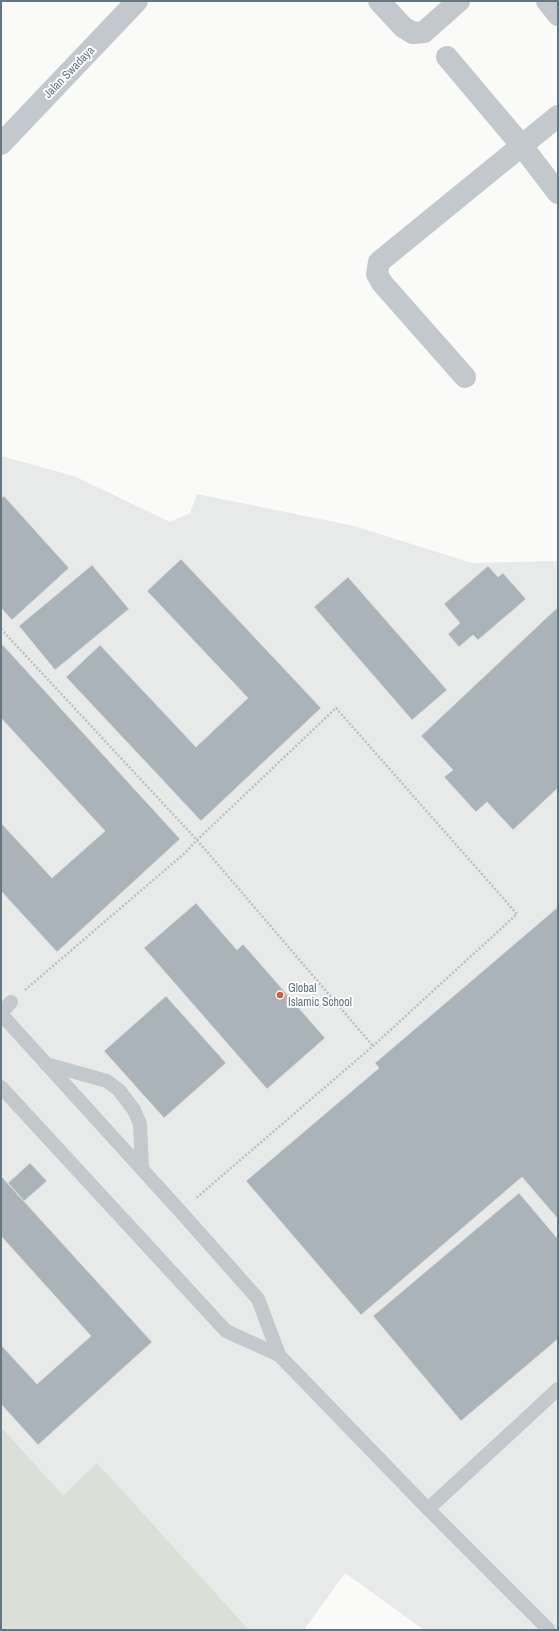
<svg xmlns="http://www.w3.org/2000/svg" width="559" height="1631" viewBox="0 0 559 1631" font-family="'Archivo Narrow',sans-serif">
	<rect width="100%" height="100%" fill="#fafaf8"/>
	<polygon fill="#e8e9e9" points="1,456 74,476 170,522 190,513 197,494 354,526 472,563 558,561 558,1630 424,1630 345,1573 304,1630 249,1630 97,1464 63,1495 1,1427"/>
	<polygon fill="#dadfd7" points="1,1427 63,1495 97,1463 249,1630 1,1630"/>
	<g fill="#aab3b9" stroke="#dcdcda">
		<polygon points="4,496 69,568 12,620 1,608 1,498"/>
		<polygon points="181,559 321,708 201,821 66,677 100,645 196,747 248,698 147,591"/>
		<polygon points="92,565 129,609 55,670 19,626"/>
		<polygon points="488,566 498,577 503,573 526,599 478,640 473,635 459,647 448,634 460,623 444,604"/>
		<polygon points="348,577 447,690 412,720 314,607"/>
		<polygon points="558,607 558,788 513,830 487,802 476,812 444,777 453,770 421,736"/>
		<polygon points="1,643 180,839 57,952 1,891 1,823 52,878 105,831 1,718"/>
		<polygon points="196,903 237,950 243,944 325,1038 267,1089 144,948"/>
		<polygon points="558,907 558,1219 522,1177 361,1315 246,1181 379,1068 375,1063"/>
		<polygon points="166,996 226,1063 164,1118 104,1051"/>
		<polygon points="30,1163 47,1181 24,1201 8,1183"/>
		<polygon points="1,1176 152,1342 38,1445 1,1404 1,1345 37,1384 91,1336 1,1236"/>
		<polygon points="519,1193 558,1239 558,1339 461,1421 373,1316"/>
	</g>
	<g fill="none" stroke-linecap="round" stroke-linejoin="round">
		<g stroke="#bbbfc2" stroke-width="2.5" stroke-dasharray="2 2" stroke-linecap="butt">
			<polyline points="1,629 197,840 373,1046"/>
			<polyline points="25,990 186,852 197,840 336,708 517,914 373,1046 195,1199"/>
		</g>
		<g stroke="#c3c8cc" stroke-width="14">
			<polyline points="1,1013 11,1002"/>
			<polyline points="1,1014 180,1211 258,1299 279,1355"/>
			<polyline points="46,1064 107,1081 119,1090 134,1110 140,1124 142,1169"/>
			<polyline points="1,1087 226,1331 279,1355 428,1509 549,1630"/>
			<polyline points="428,1509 558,1389"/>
		</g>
		<g stroke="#c3c8cc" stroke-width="22">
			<polyline points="379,1 403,27 413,33 424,32 459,1"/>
			<polyline points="547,1 558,15"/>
			<polyline points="447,57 522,146 558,193"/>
			<polyline points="1,144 137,1"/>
			<polyline points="465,377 382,283 377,274 379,262 558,116"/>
		</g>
	</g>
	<circle fill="#e4572e" stroke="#fff" stroke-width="1.5" cx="280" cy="995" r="4"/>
	<g text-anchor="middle" stroke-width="4" stroke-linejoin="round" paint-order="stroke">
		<g font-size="12" fill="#657683" stroke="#fff">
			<text transform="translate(69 72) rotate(-46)" y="4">Jalan Swadaya</text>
		</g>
		<g font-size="12" fill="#657683" stroke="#fff" text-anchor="start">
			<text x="288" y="992">Global<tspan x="288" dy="14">Islamic School</tspan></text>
		</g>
	</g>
	<rect width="559" height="1631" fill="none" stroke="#657683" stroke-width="4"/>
</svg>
